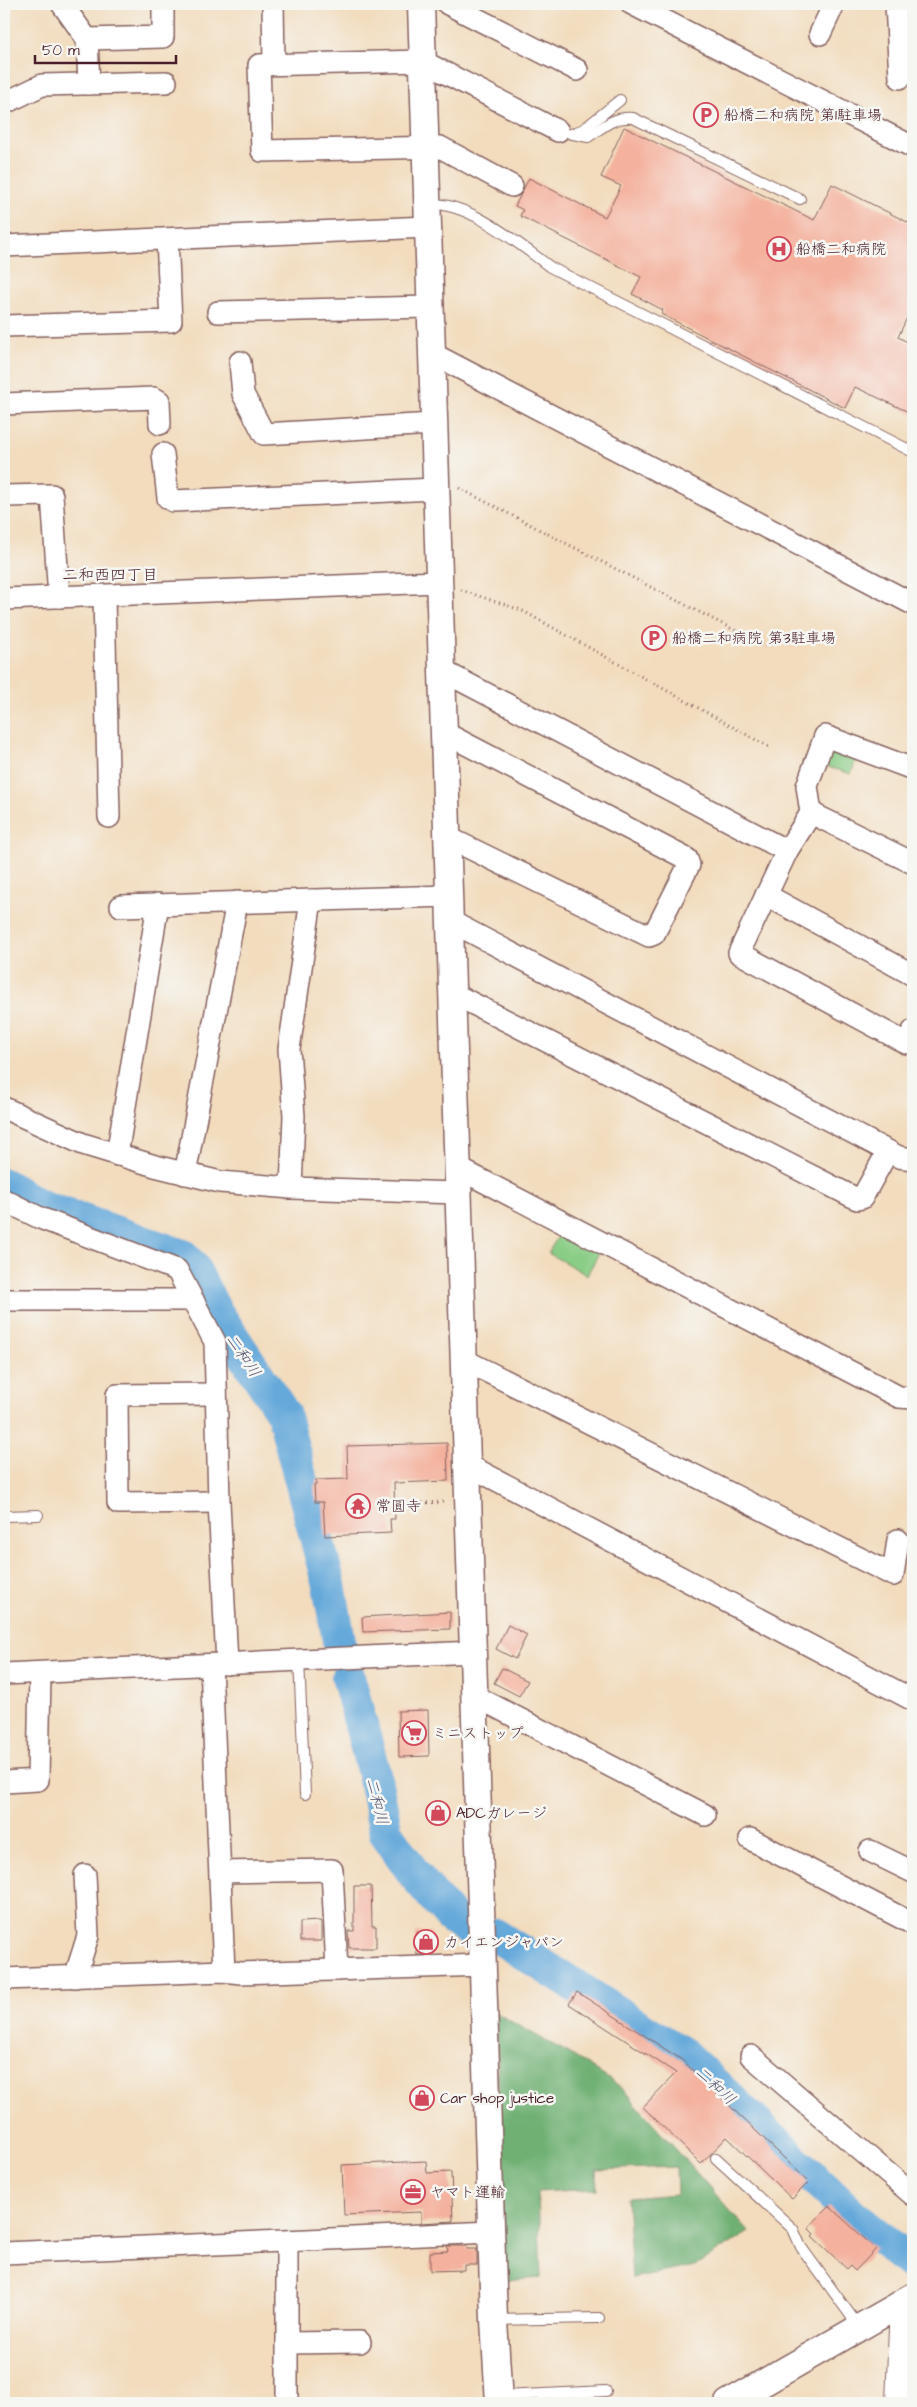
<svg xmlns="http://www.w3.org/2000/svg" width="917" height="2407" viewBox="0 0 917 2407" font-family="'Architects Daughter','Klee One',sans-serif">
	<rect width="100%" height="100%" fill="#f6f6f2"/>
	<filter id="ink" filterUnits="userSpaceOnUse"><feTurbulence type="fractalNoise" baseFrequency=".02" numOctaves="2"/><feDisplacementMap in="SourceGraphic" scale="10" xChannelSelector="R" yChannelSelector="G"/><feConvolveMatrix kernelMatrix="1 2 1 2 8 2 1 2 1" color-interpolation-filters="sRGB"/></filter>
	<filter id="wash" filterUnits="userSpaceOnUse"><feTurbulence type="fractalNoise" baseFrequency=".0096" numOctaves="4" result="noise"/><feDisplacementMap in="SourceGraphic" scale="20" xChannelSelector="R" yChannelSelector="G"/><feGaussianBlur stdDeviation="1.12" result="paint"/><feColorMatrix in="noise" values="0 0 0 0 0 0 0 0 0 0 0 0 0 0 0 0 0 1.4 0 .05"/><feComposite in="paint" operator="in"/></filter>
	<g filter="url(#wash)">
		<rect width="100%" height="100%" fill="#f2dcbd"/>
		<g fill="#8acd86" stroke="#6a7658">
			<polygon points="828,749 858,752 851,774 825,766"/>
			<polygon points="562,1230 600,1251 587,1275 548,1253"/>
		</g>
		<polygon fill="#6fb073" stroke="#5c684f" points="496,2013 575,2057 621,2087 749,2232 695,2266 632,2278 627,2198 677,2194 676,2167 596,2170 597,2189 538,2192 541,2278 504,2281"/>
		<g fill="none" stroke-linecap="round" stroke-linejoin="round">
			<g stroke="#65a9da" stroke-width="34">
				<polyline points="4,1185 40,1206 183,1256 193,1268 214,1309 283,1413 329,1585 340,1646"/>
				<polyline points="348,1676 374,1774 386,1833 415,1875 450,1916 467,1928"/>
				<polyline points="495,1935 684,2055 857,2219 913,2265"/>
			</g>
		</g>
		<g id="blocks">
			<g fill="#f4b19d">
				<polygon points="624,127 814,220 832,184 913,225 913,305 898,337 913,345 913,414 855,387 845,408 661,314 663,310 632,294 641,277 520,216 523,210 515,206 529,178 605,217 621,186 601,177"/>
				<polygon points="447,1443 448,1481 394,1483 395,1519 390,1519 391,1533 325,1536 323,1502 315,1502 314,1485 316,1485 316,1480 348,1479 347,1446"/>
				<polygon points="450,1612 450,1629 363,1632 362,1617"/>
				<polygon points="508,1625 527,1635 515,1659 496,1649"/>
				<polygon points="502,1668 528,1681 519,1696 494,1683"/>
				<polygon points="428,1710 429,1756 399,1757 398,1711"/>
				<polygon points="354,1886 371,1886 372,1926 376,1926 376,1948 349,1948 348,1931 354,1931"/>
				<polygon points="321,1921 321,1941 300,1941 300,1922"/>
				<polygon points="416,1932 431,1932 433,1954 417,1955"/>
				<polygon points="577,1992 682,2060 809,2182 792,2199 727,2137 701,2164 643,2107 676,2073 569,2004"/>
				<polygon points="426,2161 427,2173 451,2172 453,2221 421,2223 421,2212 344,2215 342,2165"/>
				<polygon points="829,2206 876,2249 855,2271 850,2266 847,2269 812,2236 814,2234 808,2228"/>
				<polygon points="447,2246 467,2246 467,2249 477,2249 477,2265 464,2265 464,2270 430,2271 430,2252 448,2251"/>
			</g>
		</g>
	</g>
	<g filter="url(#ink)">
		<use href="#blocks" fill-opacity="0" stroke="#85615e" stroke-width="1"/>
		<g fill="none" stroke-linecap="round" stroke-linejoin="round">
			<defs>
				<g id="service">
					<polyline points="571,134 584,129 620,100"/>
					<path d="M573,134L588,137C603,127 614,116 633,118L800,199"/>
					<path d="M427,204C468,201 518,243 550,267L913,452"/>
					<polyline points="4,1516 38,1515"/>
					<polyline points="299,1660 305,1794"/>
					<polyline points="716,2158 793,2229 801,2247 859,2327"/>
					<polyline points="495,2320 599,2318"/>
					<polyline points="500,2396 606,2391"/>
				</g>
				<g id="minor">
					<polyline points="62,4 87,39 89,84"/>
					<polyline points="273,4 274,64"/>
					<polyline points="448,4 577,70"/>
					<polyline points="632,4 913,147"/>
					<polyline points="896,4 900,78"/>
					<polyline points="820,34 834,4"/>
					<polyline points="87,39 163,37 163,4"/>
					<polyline points="9,101 42,85 166,82"/>
					<polyline points="512,186 440,147 262,151 259,65 422,61 558,131"/>
					<polyline points="4,246 427,227"/>
					<polyline points="218,312 429,307"/>
					<polyline points="4,326 171,321 167,239"/>
					<polyline points="431,353 913,604"/>
					<polyline points="240,362 243,394 264,434 433,424"/>
					<polyline points="4,404 154,398 159,401 160,424"/>
					<polyline points="163,454 168,498 173,501 435,489"/>
					<polyline points="4,496 52,495 59,597"/>
					<polyline points="104,596 109,817"/>
					<polyline points="4,599 438,582"/>
					<polyline points="441,670 787,851 739,953 906,1043 913,1031"/>
					<polyline points="443,732 687,859 689,865 654,934 649,936 447,837"/>
					<polyline points="811,813 913,863"/>
					<polyline points="787,851 811,813 807,786 825,736 913,769"/>
					<polyline points="766,895 913,975"/>
					<polyline points="121,906 449,896"/>
					<polyline points="450,921 899,1157 913,1159"/>
					<polyline points="452,993 857,1199 862,1198 888,1151"/>
					<polyline points="4,1108 83,1144 155,1166 220,1182 291,1188 459,1193"/>
					<polyline points="117,1155 158,904"/>
					<polyline points="458,1168 899,1397 913,1398"/>
					<polyline points="185,1174 237,902"/>
					<polyline points="291,1188 294,1116 289,1049 311,900"/>
					<polyline points="4,1200 40,1218 177,1270 215,1342 219,1502 227,1664"/>
					<polyline points="4,1300 193,1300"/>
					<polyline points="464,1360 893,1575 898,1540"/>
					<polyline points="216,1394 117,1395 118,1503 219,1502"/>
					<polyline points="468,1465 913,1700"/>
					<polyline points="211,1665 224,1971"/>
					<polyline points="4,1674 473,1652"/>
					<polyline points="475,1696 705,1815"/>
					<polyline points="4,1782 38,1780 40,1673"/>
					<polyline points="750,1839 913,1924"/>
					<polyline points="870,1851 913,1872"/>
					<polyline points="221,1872 332,1870 337,1970"/>
					<polyline points="75,1977 88,1936 85,1875"/>
					<polyline points="4,1979 224,1971 241,1973 484,1965"/>
					<polyline points="751,2056 913,2195"/>
					<polyline points="287,2242 287,2403"/>
					<polyline points="4,2253 492,2232"/>
					<polyline points="287,2343 360,2342"/>
				</g>
				<g id="tertiary">
					<polyline points="421,4 494,2320 499,2403"/>
					<polyline points="728,2403 904,2302"/>
				</g>
				<polyline id="secondary" points="900,2403 904,2302 913,2297"/>
			</defs>
			<use href="#service" stroke="#85615e" stroke-width="12"/>
			<use href="#minor" stroke="#85615e" stroke-width="24"/>
			<use href="#tertiary" stroke="#85615e" stroke-width="29"/>
			<use href="#secondary" stroke="#85615e" stroke-width="30"/>
			<g stroke="#85615e" stroke-width="3" stroke-dasharray="1 4" stroke-linecap="butt">
				<polyline points="459,488 767,647"/>
				<polyline points="461,590 521,610 769,747"/>
				<polyline points="397,1504 443,1502"/>
			</g>
			<use href="#service" stroke="#fff" stroke-width="10"/>
			<use href="#minor" stroke="#fff" stroke-width="21"/>
			<use href="#tertiary" stroke="#fff" stroke-width="26"/>
			<use href="#secondary" stroke="#fff" stroke-width="28"/>
		</g>
	</g>
	<defs>
		<symbol id="parking-ring" viewBox="-11 -11 22 22"><circle r="9.5" fill="#f6f6f2" stroke="#d1495b" stroke-width="1.5"/><path d="M-3.5-5.5H1a3.5 3.5 0 0 1 0 7H-1V5.5H-3.5ZM-1-3.4V-.6H.8a1.4 1.4 0 0 0 0-2.8Z" fill="#d1495b"/></symbol>
		<symbol id="hospital-ring" viewBox="-11 -11 22 22"><circle r="9.5" fill="#f6f6f2" stroke="#d1495b" stroke-width="1.5"/><path d="M-5-5h3v3.5h4V-5h3V5h-3V1.5h-4V5h-3Z" fill="#d1495b"/></symbol>
		<symbol id="temple-ring" viewBox="-11 -11 22 22"><circle r="9.5" fill="#f6f6f2" stroke="#d1495b" stroke-width="1.5"/><path d="M0-6L5-2H3V0L6.5 2.5H4V6H1.5V3h-3V6H-4V2.5H-6.5L-3 0V-2H-5Z" fill="#d1495b"/></symbol>
		<symbol id="supermarket-ring" viewBox="-11 -11 22 22"><circle r="9.5" fill="#f6f6f2" stroke="#d1495b" stroke-width="1.5"/><path d="M-6-5.5h2.5l.6 2H6L4.5 2H-2.5L-4.4-4H-6ZM-1.5 3.2a1.3 1.3 0 1 0 .1 0ZM3 3.2a1.3 1.3 0 1 0 .1 0Z" fill="#d1495b"/></symbol>
		<symbol id="shop-ring" viewBox="-11 -11 22 22"><circle r="9.5" fill="#f6f6f2" stroke="#d1495b" stroke-width="1.5"/><path d="M-5-2.5h2.3a2.7 3.5 0 0 1 5.4 0H5L5.5 6h-11ZM-1.5-2.5h3a1.5 2.3 0 0 0-3 0Z" fill="#d1495b"/></symbol>
		<symbol id="office-ring" viewBox="-11 -11 22 22"><circle r="9.5" fill="#f6f6f2" stroke="#d1495b" stroke-width="1.5"/><path d="M-6-3h4V-5.5h4V-3h4V5H-6ZM-1-4.5V-3h2v-1.5ZM-6 0V1H6V0Z" fill="#d1495b"/></symbol>
	</defs>
	<g fill-rule="evenodd">
		<use href="#parking-ring" x="692" y="101" width="28" height="28"/>
		<use href="#hospital-ring" x="765" y="235" width="28" height="28"/>
		<use href="#parking-ring" x="640" y="624" width="28" height="28"/>
		<use href="#temple-ring" x="344" y="1492" width="28" height="28"/>
		<use href="#supermarket-ring" x="400" y="1719" width="28" height="28"/>
		<use href="#shop-ring" x="424" y="1799" width="28" height="28"/>
		<use href="#shop-ring" x="412" y="1928" width="28" height="28"/>
		<use href="#shop-ring" x="408" y="2084" width="28" height="28"/>
		<use href="#office-ring" x="399" y="2178" width="28" height="28"/>
	</g>
	<g text-anchor="middle" stroke-width="5" stroke-linejoin="round" paint-order="stroke">
		<g font-size="15" fill="#4a1f2b" stroke="#f6f6f2" text-anchor="start">
			<text x="724" y="120">船橋二和病院 第1駐車場</text>
			<text x="796" y="254">船橋二和病院</text>
			<text x="672" y="643">船橋二和病院 第3駐車場</text>
			<text x="376" y="1511">常圓寺</text>
			<text x="432" y="1738">ミニストップ</text>
			<text x="456" y="1818">ADCガレージ</text>
			<text x="444" y="1947">カイエンジャパン</text>
			<text x="440" y="2103">Car shop justice</text>
			<text x="430" y="2197">ヤマト運輸</text>
		</g>
		<g font-size="16" fill="#4a1f2b" stroke="#f6f6f2">
			<text x="110" y="580">二和西四丁目</text>
		</g>
		<g font-size="16" font-style="italic" fill="#555671" stroke="#f6f6f2">
			<text transform="translate(244 1355) rotate(56)" y="6">二和川</text>
			<text transform="translate(378 1801) rotate(76)" y="6">二和川</text>
			<text transform="translate(716 2085) rotate(43)" y="6">二和川</text>
		</g>
	</g>
	<rect width="917" height="2407" fill="none" stroke="#f6f6f2" stroke-width="20"/>
	<path d="M35 55v8h141v-8" fill="none" stroke="#4a1f2b" stroke-width="2.5"/>
	<text x="42" y="55" font-size="15" fill="#4a1f2b" stroke="#f6f6f2" stroke-width="4" paint-order="stroke">50 m</text>
</svg>
